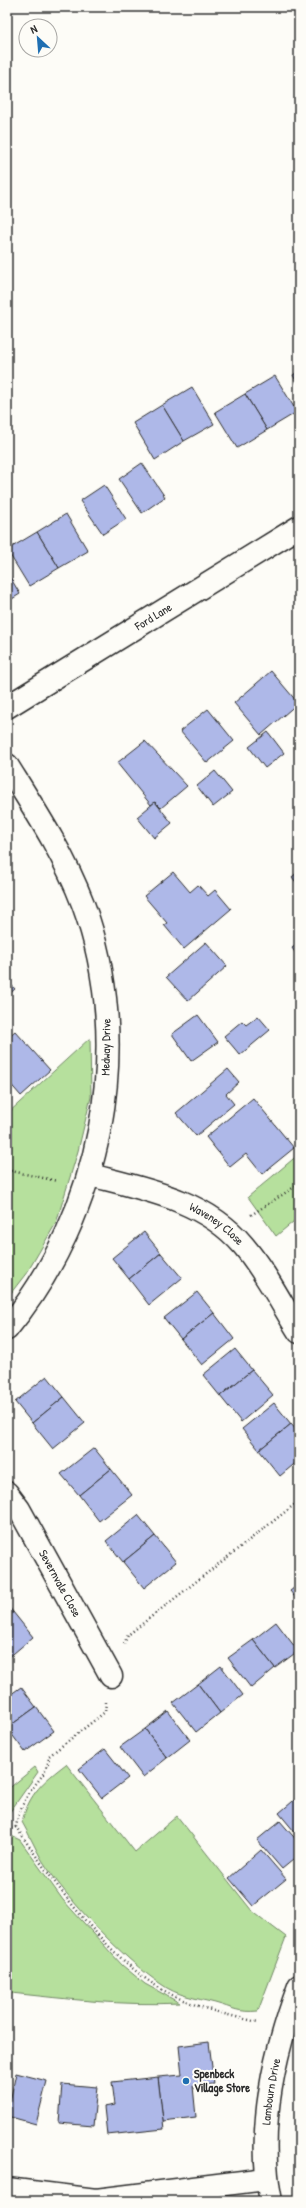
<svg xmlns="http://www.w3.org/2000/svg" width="306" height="2208" viewBox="0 0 306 2208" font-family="'Patrick Hand',sans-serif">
	<rect width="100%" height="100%" fill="#fdfcf7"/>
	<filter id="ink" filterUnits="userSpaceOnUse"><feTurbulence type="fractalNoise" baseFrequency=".025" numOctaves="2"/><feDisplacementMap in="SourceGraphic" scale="8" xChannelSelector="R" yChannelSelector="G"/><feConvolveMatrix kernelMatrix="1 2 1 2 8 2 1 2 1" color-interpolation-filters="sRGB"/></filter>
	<g filter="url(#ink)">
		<g fill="#b6e09d" stroke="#708664">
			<polygon points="90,1038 91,1097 78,1151 56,1223 28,1271 7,1298 7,1114"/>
			<polygon points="299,1154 299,1217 276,1236 248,1197"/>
			<path d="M66,1764L135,1852L177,1816L252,1911L286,1937L258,2011C239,2013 233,2008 215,2003C196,1998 177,1996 161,1984C124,1960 65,1897 42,1860C35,1848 29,1834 22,1822C29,1793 44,1781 66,1764Z"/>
			<polygon points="35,1767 38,1772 7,1816 7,1790"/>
			<path d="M7,1834L20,1840L63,1900L122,1965L145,1984L180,2003C124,2006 67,1999 11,1993L7,1990Z"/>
		</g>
		<g fill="#aeb8e8" stroke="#2b2b2b">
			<polygon points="299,371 299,387 293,375"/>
			<polygon points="275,376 297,412 267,430 245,394"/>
			<polygon points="192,387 214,424 184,441 162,405"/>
			<polygon points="245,394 267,430 237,448 215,412"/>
			<polygon points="162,405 184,441 155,460 133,423"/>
			<polygon points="142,463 165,497 142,513 119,479"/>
			<polygon points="104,485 126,519 103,534 80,501"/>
			<polygon points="66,514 88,551 59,568 37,532"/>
			<polygon points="37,532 59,568 29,586 7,550"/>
			<polygon points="7,572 20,594 7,602"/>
			<polygon points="271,671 298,703 261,735 234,703"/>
			<polygon points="208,709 234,741 207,763 180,731"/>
			<polygon points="268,732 284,753 265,768 249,747"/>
			<polygon points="145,741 187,786 161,808 155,802 151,805 117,763"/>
			<polygon points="215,771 232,792 213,807 197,786"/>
			<polygon points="155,802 172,823 154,838 137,817"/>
			<polygon points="299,871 299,886 292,877"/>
			<polygon points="173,872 190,892 198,885 208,896 215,890 231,909 184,949 164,925 167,923 144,896"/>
			<polygon points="206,942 227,966 188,1001 166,977"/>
			<polygon points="299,943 299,958 292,948"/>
			<polygon points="7,980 15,989 7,996"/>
			<polygon points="198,1015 218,1042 191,1061 172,1034"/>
			<polygon points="258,1016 270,1030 240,1055 224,1036 242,1021 246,1025"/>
			<polygon points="15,1031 50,1070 21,1096 7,1080 7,1038"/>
			<polygon points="228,1069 239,1082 226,1094 234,1104 196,1136 176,1113"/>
			<polygon points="253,1098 294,1148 262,1174 246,1154 230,1167 206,1137"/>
			<polygon points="144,1232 161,1253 129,1279 112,1258"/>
			<polygon points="161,1253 182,1278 149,1305 129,1279"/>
			<polygon points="197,1292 214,1313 181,1339 164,1318"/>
			<polygon points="214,1313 234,1339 202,1365 181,1339"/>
			<polygon points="235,1349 252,1370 220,1396 203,1375"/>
			<polygon points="252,1370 273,1395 241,1422 220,1396"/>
			<polygon points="47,1376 64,1397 32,1423 15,1402"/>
			<polygon points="64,1397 85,1423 53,1449 32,1423"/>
			<polygon points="274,1403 291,1424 259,1450 242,1429"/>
			<polygon points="291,1424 299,1433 299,1460 280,1476 259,1450"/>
			<polygon points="94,1448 111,1469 79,1495 61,1474"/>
			<polygon points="111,1469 132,1495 99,1521 79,1495"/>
			<polygon points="138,1515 155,1536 123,1562 106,1541"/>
			<polygon points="155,1536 176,1562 144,1588 123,1562"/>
			<polygon points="299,1584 299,1602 290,1591"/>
			<polygon points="7,1605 13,1612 7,1617"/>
			<polygon points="13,1612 33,1637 7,1659 7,1617"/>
			<polygon points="276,1622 298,1651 275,1668 253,1640"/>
			<polygon points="253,1640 275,1668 251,1688 228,1658"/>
			<polygon points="221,1666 243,1695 220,1713 198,1684"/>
			<polygon points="198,1684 220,1713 196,1732 173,1703"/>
			<polygon points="21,1687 36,1707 7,1728 7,1697"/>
			<polygon points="36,1707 54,1731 25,1752 7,1728"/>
			<polygon points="168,1711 190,1740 167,1758 145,1729"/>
			<polygon points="145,1729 167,1758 143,1777 120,1747"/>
			<polygon points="105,1749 128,1778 102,1798 79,1769"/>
			<polygon points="299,1796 299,1837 279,1813"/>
			<polygon points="280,1821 299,1843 299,1855 282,1869 257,1840"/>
			<polygon points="261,1850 286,1879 253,1906 229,1878"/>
			<polygon points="209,2042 214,2084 193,2086 196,2117 163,2121 158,2077 182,2075 179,2046"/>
			<polygon points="16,2073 47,2081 36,2124 7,2116"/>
			<polygon points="158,2077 164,2129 107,2135 104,2107 115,2105 112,2082"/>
			<polygon points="62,2084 97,2087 93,2126 59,2123"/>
		</g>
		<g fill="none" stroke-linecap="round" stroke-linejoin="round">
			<defs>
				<g id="street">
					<path id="s1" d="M7,707L299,527"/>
					<path d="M7,765C35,810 64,854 83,904C135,1045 102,1214 7,1329"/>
					<path id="s2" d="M90,1175C144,1189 205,1200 243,1245C265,1271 281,1303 299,1332"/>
					<path id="s3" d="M7,1493L19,1509L111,1676"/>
					<polyline points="7,2189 96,2200 266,2179"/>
				</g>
				<g id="secondary">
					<path id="s4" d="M271,2201C256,2130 274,2053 299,1986"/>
				</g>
			</defs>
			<use href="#street" stroke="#2b2b2b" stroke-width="25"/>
			<use href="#secondary" stroke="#2b2b2b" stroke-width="25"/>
			<g stroke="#2b2b2b" stroke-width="2.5" stroke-dasharray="1 3" stroke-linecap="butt">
				<polyline points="7,1170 57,1181"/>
				<polyline points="251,1215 299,1184"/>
				<polyline points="124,1644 128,1635 299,1501"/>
				<path d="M106,1702L105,1712L49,1756C48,1771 40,1778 32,1789C24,1800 18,1814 16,1827C54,1883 104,1954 161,1989C190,2006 226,2015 258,2022"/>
				<polyline points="7,1829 16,1827"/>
			</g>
			<use href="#street" stroke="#fdfcf7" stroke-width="22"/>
			<use href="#secondary" stroke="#fdfcf7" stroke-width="22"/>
		</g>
	</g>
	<circle fill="#1f6fb2" stroke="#fdfcf7" stroke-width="1.5" cx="186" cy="2081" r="4"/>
	<g text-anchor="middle" stroke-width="4" stroke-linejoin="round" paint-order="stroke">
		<g font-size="12" fill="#2b2b2b" stroke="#fdfcf7">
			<text dy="4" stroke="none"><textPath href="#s1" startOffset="172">Ford Lane</textPath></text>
			<text transform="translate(106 1047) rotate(-89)" y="4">Medway Drive</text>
			<text dy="4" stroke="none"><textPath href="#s2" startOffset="137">Waveney Close</textPath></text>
			<text dy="4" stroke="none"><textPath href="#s3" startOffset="105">Severnvale Close</textPath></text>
			<text dy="4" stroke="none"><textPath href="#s4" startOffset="110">Lambourn Drive</textPath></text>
		</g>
		<g font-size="12" font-weight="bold" fill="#2b2b2b" stroke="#fdfcf7" text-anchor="start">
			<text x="194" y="2078">Spenbeck<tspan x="194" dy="14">Village Store</tspan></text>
		</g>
	</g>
	<rect width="306" height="2208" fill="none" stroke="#fdfcf7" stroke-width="24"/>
	<rect x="12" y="12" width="282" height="2184" fill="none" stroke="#2b2b2b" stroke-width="1.5" filter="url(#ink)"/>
	<g transform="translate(38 38) rotate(334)"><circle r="19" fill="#fdfcf7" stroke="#a9a8a5"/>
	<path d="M0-3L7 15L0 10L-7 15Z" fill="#1f6fb2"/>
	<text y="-6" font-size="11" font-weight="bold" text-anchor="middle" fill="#2b2b2b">N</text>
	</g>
</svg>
